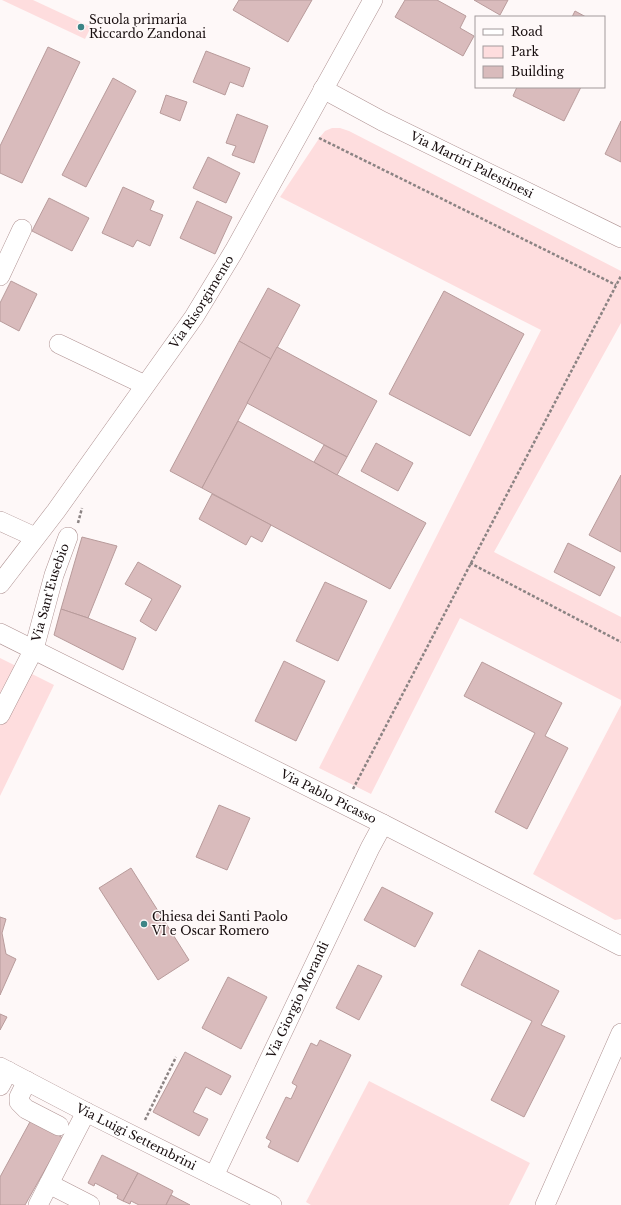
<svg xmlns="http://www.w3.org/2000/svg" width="621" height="1205" viewBox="0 0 621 1205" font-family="'Libre Baskerville',serif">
	<rect width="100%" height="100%" fill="#fef8f8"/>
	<g fill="#feddde">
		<polygon points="2,0 33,0 91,27 85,39"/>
		<polygon points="332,128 340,128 349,131 621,271 621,323 494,552 621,617 621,700 460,618 371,794 319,768 541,330 280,197 320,137 325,131"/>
		<polygon points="0,658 54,685 0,796"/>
		<polygon points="621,705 621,919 615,920 533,874"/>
		<polygon points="369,1081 530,1163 509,1205 311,1205 306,1202"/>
	</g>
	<g fill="#d9bbbc" stroke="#b89b9b">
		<polygon points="239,0 312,0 288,42 233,10"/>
		<polygon points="405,0 437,0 466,16 460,28 474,36 463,56 395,17"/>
		<polygon points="474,0 508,0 500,15"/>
		<polygon points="575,11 586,17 572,17"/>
		<polygon points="48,47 80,62 22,183 0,173 0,146"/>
		<polygon points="206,51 250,68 243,87 230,82 225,95 193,82"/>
		<polygon points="113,78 136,91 86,187 62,175"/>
		<polygon points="517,87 581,87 564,121 513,96"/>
		<polygon points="166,95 187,102 180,121 160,113"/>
		<polygon points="237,114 268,126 254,163 232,155 236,146 226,143"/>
		<polygon points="621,121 621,162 605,154"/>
		<polygon points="208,157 240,173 226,203 193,188"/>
		<polygon points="123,187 154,201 150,210 163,215 150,246 137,240 133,247 102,233"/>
		<polygon points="49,198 89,218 72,251 32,231"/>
		<polygon points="197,201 232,217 215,254 180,238"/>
		<polygon points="11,281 37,294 19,331 0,321 0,303"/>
		<polygon points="268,288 300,305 271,359 239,341"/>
		<polygon points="444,291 524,334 470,436 389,394"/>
		<polygon points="239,341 271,359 202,488 170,471"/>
		<polygon points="277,347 377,401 347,457 247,403"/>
		<polygon points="238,421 426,523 390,589 202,488"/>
		<polygon points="376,443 413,463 398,491 361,471"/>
		<polygon points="324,445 347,457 337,475 314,462"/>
		<polygon points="621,475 621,552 589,535"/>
		<polygon points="212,494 271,525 262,542 251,536 246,545 199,519"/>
		<polygon points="82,537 117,546 88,618 61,609"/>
		<polygon points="568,543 615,567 600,596 554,572"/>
		<polygon points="138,562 181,586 156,631 140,621 152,599 125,584"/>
		<polygon points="325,582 367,601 338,661 296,641"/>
		<polygon points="61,609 88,618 136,638 123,670 54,635"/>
		<polygon points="284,661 325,681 296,741 255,721"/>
		<polygon points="482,662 562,703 545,736 568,748 527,829 495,812 535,733 464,696"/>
		<polygon points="219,805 250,818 227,870 196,857"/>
		<polygon points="131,868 189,960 158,980 99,888"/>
		<polygon points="382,887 433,913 415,947 364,920"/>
		<polygon points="0,917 6,919 2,933 6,954 16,959 0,995"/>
		<polygon points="479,950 559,991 541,1025 565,1036 524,1117 491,1100 532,1021 461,985"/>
		<polygon points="358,965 382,976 359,1020 336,1008"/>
		<polygon points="228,977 267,997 241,1049 202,1028"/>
		<polygon points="0,1014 7,1017 0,1030"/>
		<polygon points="320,1040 351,1055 298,1162 268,1147 271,1141 266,1138 286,1097 291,1099 297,1086 292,1083 311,1043 317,1046"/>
		<polygon points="185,1052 231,1076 221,1095 206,1087 193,1112 208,1119 199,1136 153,1112"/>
		<polygon points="31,1120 63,1138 25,1205 0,1205 0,1177"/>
		<polygon points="102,1155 138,1173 123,1201 117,1198 118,1195 95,1183 94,1186 88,1183"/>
		<polygon points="138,1173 173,1191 166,1205 139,1205 131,1201 130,1204 123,1201"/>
		<polygon points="171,1195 190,1205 166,1205"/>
	</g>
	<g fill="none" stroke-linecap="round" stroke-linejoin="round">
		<defs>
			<g id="minor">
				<path id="s1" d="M323,89L382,121L621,238"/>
				<polyline points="0,276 22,229"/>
				<polyline points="59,344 145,385"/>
				<polyline points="0,521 35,537"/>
				<path id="s2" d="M0,584L56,511L194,317L234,251L373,0"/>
				<path id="s3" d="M0,633L383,824L621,946"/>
				<path id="s4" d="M0,715L34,649L54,575L68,537"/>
				<path id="s5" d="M0,1067L86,1112L272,1205"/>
				<polyline points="27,1081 19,1097 19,1102 26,1109 59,1126"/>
				<polyline points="0,1086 8,1071"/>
				<path id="s6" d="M214,1176L370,848L383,824"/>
				<polyline points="49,1184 90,1205"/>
				<polyline points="38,1205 86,1112"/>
				<polyline points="545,1205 621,1033"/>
			</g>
		</defs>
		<use href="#minor" stroke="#af9292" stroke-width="20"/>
		<g stroke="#8b8383" stroke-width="2.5" stroke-dasharray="3 2" stroke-linecap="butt">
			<polyline points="319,138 616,285"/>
			<polyline points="78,523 82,508"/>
			<polyline points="470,563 621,642"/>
			<polyline points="353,789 621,276"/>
			<polyline points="145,1120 176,1057"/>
		</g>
		<use href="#minor" stroke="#fff" stroke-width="19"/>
	</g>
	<g fill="#3c8586" stroke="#fef8f8" stroke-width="1.5">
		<circle cx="81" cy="27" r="4"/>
		<circle cx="144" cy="924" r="4"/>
	</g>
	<g text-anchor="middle" stroke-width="3" stroke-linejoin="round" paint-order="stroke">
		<g font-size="12" fill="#180e0f" stroke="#fef8f8" text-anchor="start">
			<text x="89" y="24">Scuola primaria<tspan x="89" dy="14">Riccardo Zandonai</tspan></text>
			<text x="152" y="921">Chiesa dei Santi Paolo<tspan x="152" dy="14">VI e Oscar Romero</tspan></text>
		</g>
		<g font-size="12" fill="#180e0f" stroke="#fef8f8">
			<text dy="4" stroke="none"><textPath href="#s1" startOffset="167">Via Martiri Palestinesi</textPath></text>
			<text dy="4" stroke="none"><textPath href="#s2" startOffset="347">Via Risorgimento</textPath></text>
			<text dy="4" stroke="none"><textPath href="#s4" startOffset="133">Via Sant'Eusebio</textPath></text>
			<text dy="4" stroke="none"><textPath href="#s3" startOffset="367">Via Pablo Picasso</textPath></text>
			<text dy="4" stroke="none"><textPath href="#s6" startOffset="195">Via Giorgio Morandi</textPath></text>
			<text dy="4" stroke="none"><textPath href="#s5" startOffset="153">Via Luigi Settembrini</textPath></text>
		</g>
	</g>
	<rect x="475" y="16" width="130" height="72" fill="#fef8f8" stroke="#a29a9b"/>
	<rect x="483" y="29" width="20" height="6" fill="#ffffff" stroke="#a29a9b"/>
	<text x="511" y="36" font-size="12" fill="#180e0f">Road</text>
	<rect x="483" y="46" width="20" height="12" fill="#feddde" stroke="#a29a9b"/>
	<text x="511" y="56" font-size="12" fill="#180e0f">Park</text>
	<rect x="483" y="66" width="20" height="12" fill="#d9bbbc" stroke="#a29a9b"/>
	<text x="511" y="76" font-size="12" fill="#180e0f">Building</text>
</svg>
